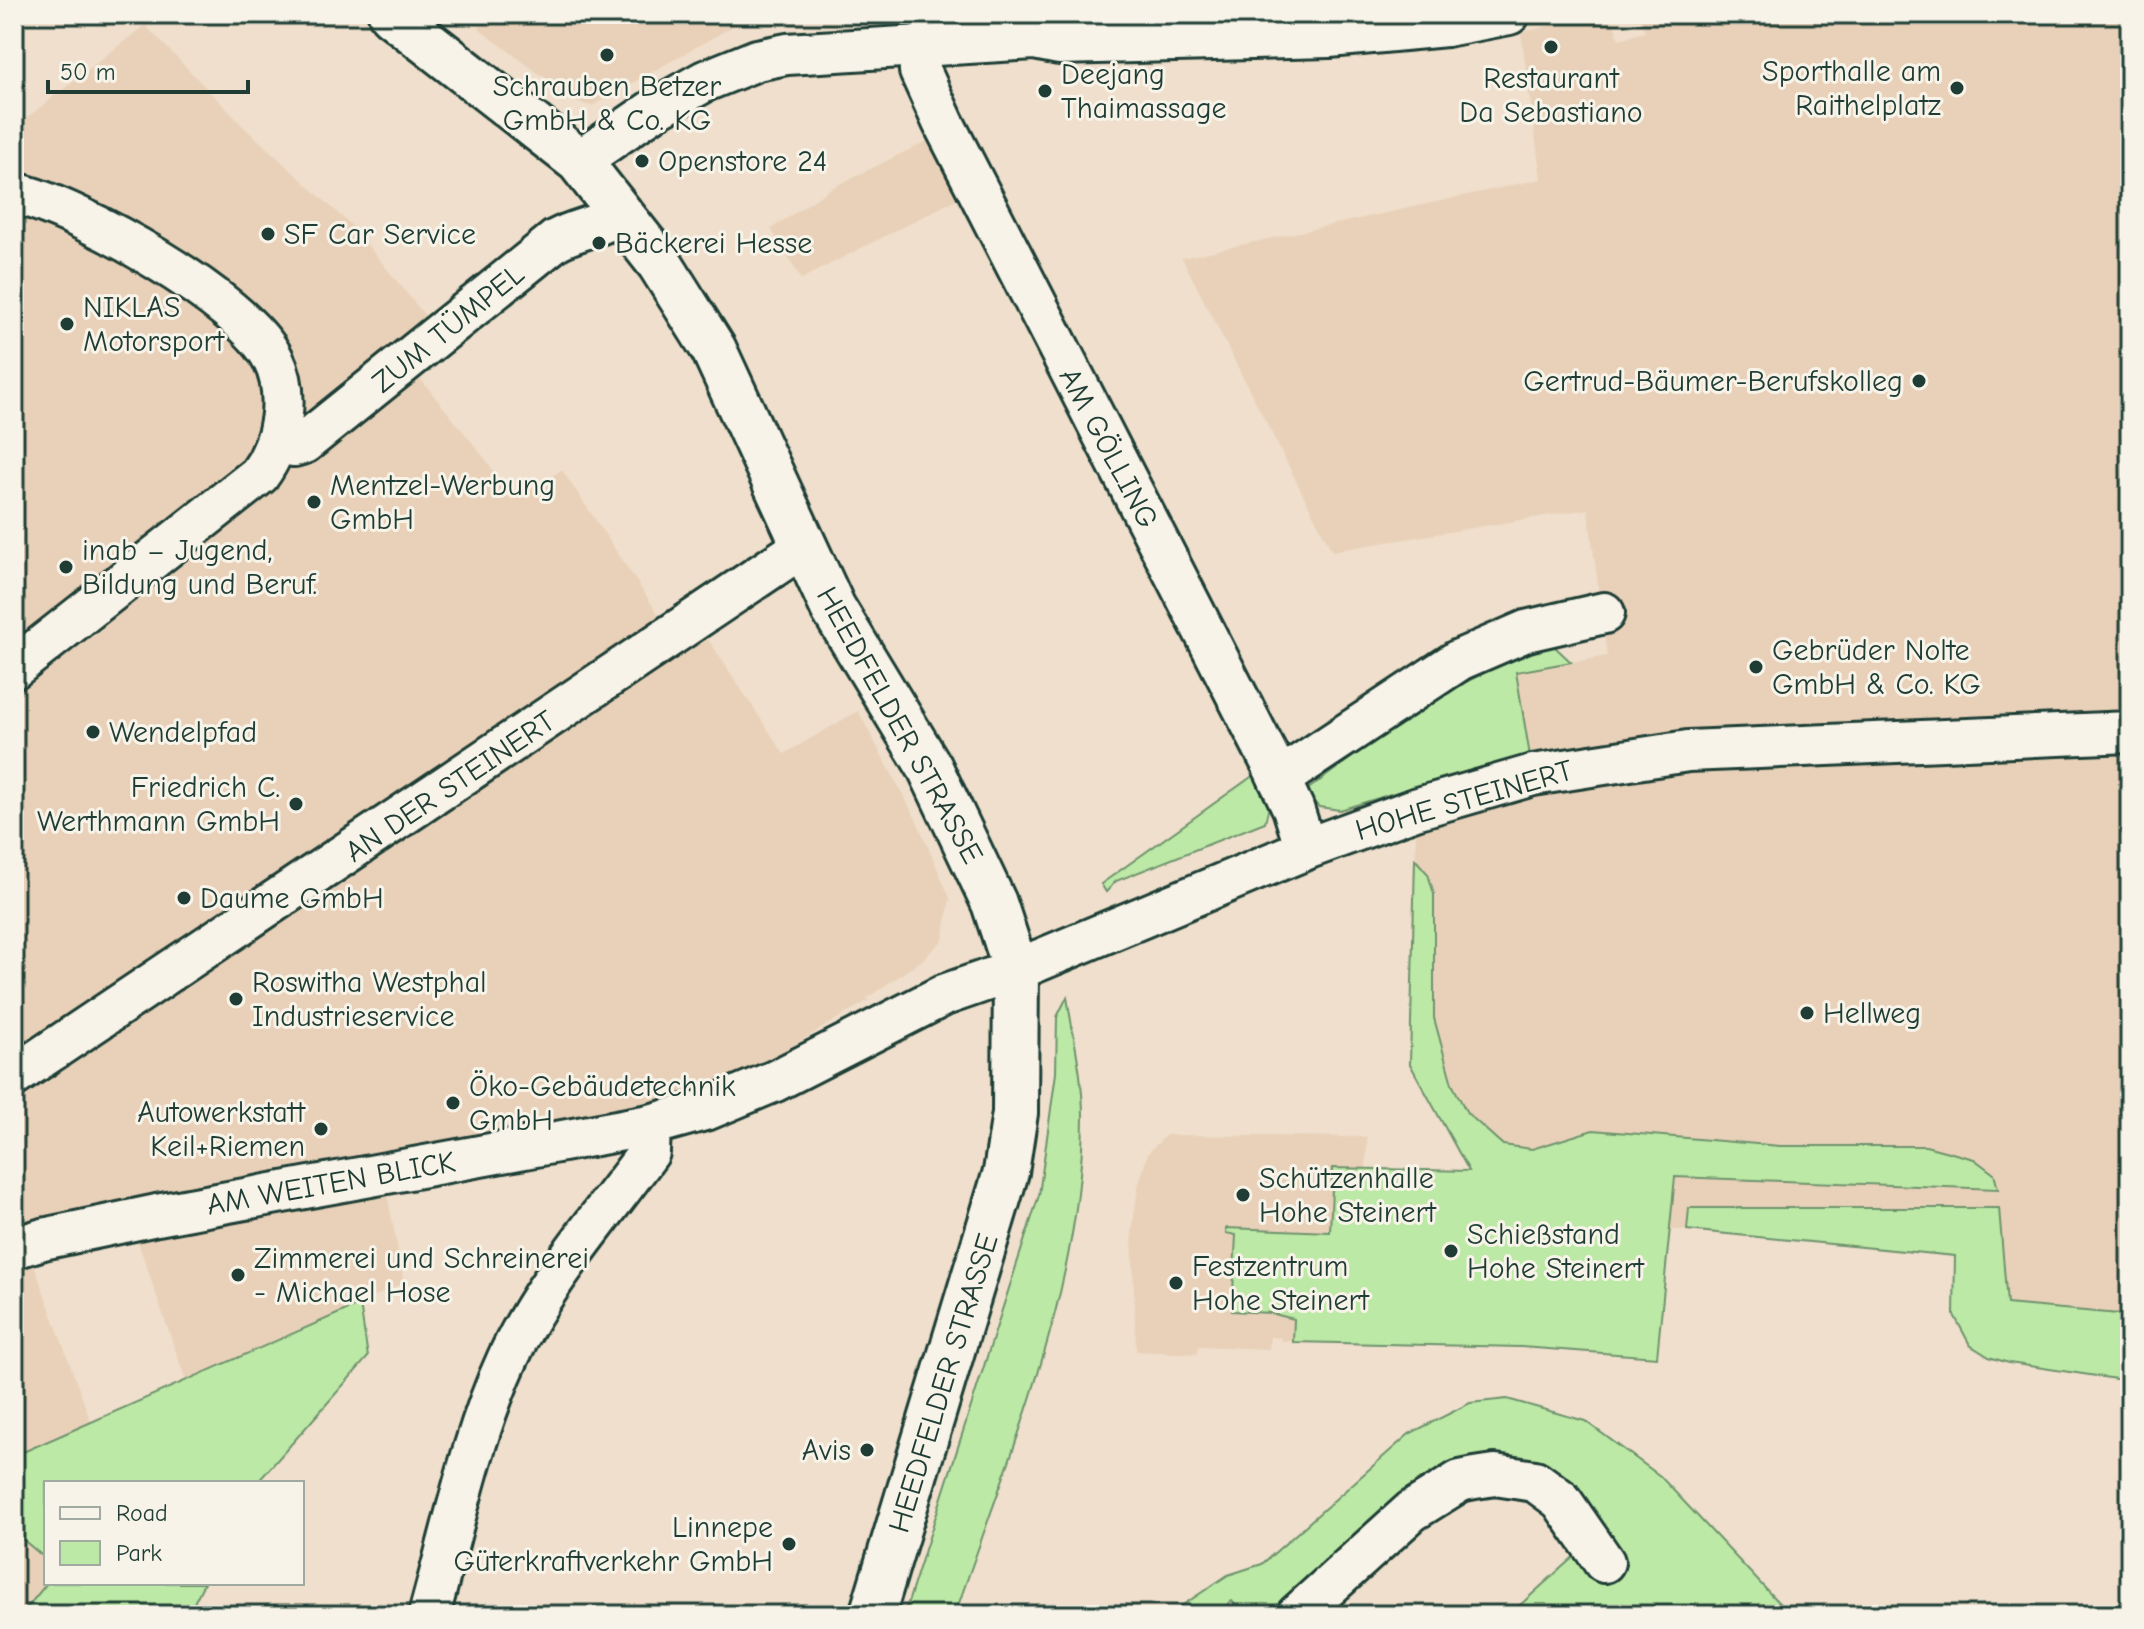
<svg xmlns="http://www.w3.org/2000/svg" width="2144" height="1629" viewBox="0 0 2144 1629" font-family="'Comic Neue',sans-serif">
	<rect width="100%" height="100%" fill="#efdfcc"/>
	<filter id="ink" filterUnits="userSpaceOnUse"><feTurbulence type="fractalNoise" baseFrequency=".0125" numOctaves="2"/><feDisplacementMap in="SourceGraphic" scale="16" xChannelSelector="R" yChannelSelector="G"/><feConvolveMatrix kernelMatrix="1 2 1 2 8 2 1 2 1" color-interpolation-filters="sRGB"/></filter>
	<g filter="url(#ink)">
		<g fill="#e9d1b9">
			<polygon points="490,14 808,14 751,16 592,106 579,103 484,33 479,28"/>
			<polygon points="1594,14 1599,14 1601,24 1613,21 1619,39 1645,32 1639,14 2129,14 2130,1381 2009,1363 1989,1357 1970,1345 1954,1315 1955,1256 1707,1230 1670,1230 1657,1357 1521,1347 1281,1341 1281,1338 1270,1337 1269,1349 1199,1346 1197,1354 1136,1351 1132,1231 1138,1187 1148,1153 1166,1135 1367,1137 1366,1169 1469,1171 1410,1064 1416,833 1413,787 1530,756 1516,672 1607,656 1588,509 1332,551 1182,258 1541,179 1521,33"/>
			<polygon points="145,25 245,128 352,226 435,328 401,355 487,461 511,500 562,470 683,651 706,636 784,754 858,711 916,819 950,898 943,940 921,961 867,998 869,1000 777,1055 670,1101 14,1234 14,128"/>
			<polygon points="929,140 959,198 801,279 771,229 830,189"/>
			<polygon points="387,1193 404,1283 186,1381 137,1239"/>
			<polygon points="34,1265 91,1422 14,1456 14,1271"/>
			<polygon points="14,1532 46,1559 47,1583 21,1615 14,1615"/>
		</g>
		<g fill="#bde9a6" stroke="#6e936d" stroke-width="2">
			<path d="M1554,646L1571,662L1516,672L1530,756L1446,777L1340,810L1319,807L1304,792C1383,736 1459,672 1554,646Z"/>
			<polygon points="1254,775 1269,806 1265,822 1116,881 1106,892 1101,884"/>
			<polygon points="1415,859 1428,874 1434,894 1434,1018 1452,1084 1467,1113 1503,1145 1532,1149 1593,1130 1780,1146 1926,1146 1974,1159 1994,1174 1998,1189 1675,1177 1657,1357 1521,1347 1293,1342 1294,1319 1270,1313 1232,1311 1236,1235 1226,1233 1226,1228 1330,1232 1333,1168 1469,1171 1410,1064"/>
			<path d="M1067,997C1073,1036 1083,1077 1083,1117C1082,1289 1009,1455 955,1615H904L1039,1195L1056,1073L1057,1017Z"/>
			<polygon points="1689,1208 1999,1208 2007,1304 2130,1315 2130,1381 2009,1363 1989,1357 1970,1345 1954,1315 1955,1256 1687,1230"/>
			<polygon points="360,1304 368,1357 257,1483 46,1483 46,1559 14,1532 14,1456"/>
			<polygon points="1507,1399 1585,1421 1660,1476 1790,1615 1509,1615 1590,1542 1496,1465 1282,1615 1245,1615 1232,1601 1215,1615 1168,1615 1228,1575 1262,1564 1409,1434 1470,1403"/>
			<polygon points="47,1583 204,1583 188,1615 21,1615"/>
		</g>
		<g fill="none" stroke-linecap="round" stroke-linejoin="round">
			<defs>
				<g id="minor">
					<polyline points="919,45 920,71 943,122 1271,762 1293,808 1306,849"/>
					<polyline points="579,161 655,109 705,81 757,60 787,54 1034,39 1059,44 1329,37 1446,26 1509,14"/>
					<path d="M14,193C78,207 244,300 273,359C291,395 282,444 259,475L14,668"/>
					<path d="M277,443L294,446L304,443L556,240C578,228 600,227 621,213"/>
					<polyline points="1279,779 1459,660 1526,631 1604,613"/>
					<polyline points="14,1076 804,546"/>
					<polyline points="14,1248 43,1239 157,1215 650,1125 708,1109 775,1081 944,995 1016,970 1306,849 1415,809 1533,775 1688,751 2130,732"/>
					<path d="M429,1615C453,1530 471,1438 508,1358C543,1283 601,1218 649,1152L650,1125"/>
					<polyline points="1297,1615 1412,1511 1460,1481 1475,1478 1495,1475 1535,1481 1561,1500 1604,1562"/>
				</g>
				<polyline id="major" points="391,14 579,161 660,264 714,350 833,608 930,768 994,903 1016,970 1015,1113 1006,1172 872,1615"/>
			</defs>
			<use href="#minor" stroke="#1f3d34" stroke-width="46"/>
			<use href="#major" stroke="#1f3d34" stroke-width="50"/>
			<use href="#minor" stroke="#f7f3e8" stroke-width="40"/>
			<use href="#major" stroke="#f7f3e8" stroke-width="44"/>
		</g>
	</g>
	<g fill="#1f3d34" stroke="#f7f3e8" stroke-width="3">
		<circle cx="1551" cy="47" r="8"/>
		<circle cx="607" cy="55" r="8"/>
		<circle cx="1957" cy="88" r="8"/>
		<circle cx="1045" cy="91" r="8"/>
		<circle cx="642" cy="161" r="8"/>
		<circle cx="268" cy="234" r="8"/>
		<circle cx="599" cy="243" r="8"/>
		<circle cx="67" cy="324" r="8"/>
		<circle cx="1919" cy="381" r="8"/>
		<circle cx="314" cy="502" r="8"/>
		<circle cx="66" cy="567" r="8"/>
		<circle cx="1756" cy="667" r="8"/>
		<circle cx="93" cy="732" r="8"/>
		<circle cx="296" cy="804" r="8"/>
		<circle cx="184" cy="898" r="8"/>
		<circle cx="236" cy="999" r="8"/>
		<circle cx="1807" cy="1013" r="8"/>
		<circle cx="453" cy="1103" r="8"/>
		<circle cx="321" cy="1129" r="8"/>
		<circle cx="1243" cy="1195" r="8"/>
		<circle cx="1451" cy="1251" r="8"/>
		<circle cx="238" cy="1275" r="8"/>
		<circle cx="1176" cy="1283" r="8"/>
		<circle cx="867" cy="1450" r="8"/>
		<circle cx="789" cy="1544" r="8"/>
	</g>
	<g text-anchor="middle" stroke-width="6" stroke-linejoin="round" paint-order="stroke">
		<g font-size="30" fill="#1f3d34" stroke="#f7f3e8" text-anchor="start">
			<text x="1941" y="81" text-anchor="end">Sporthalle am<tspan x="1941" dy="34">Raithelplatz</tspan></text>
			<text x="1061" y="84">Deejang<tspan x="1061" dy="34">Thaimassage</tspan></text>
			<text x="1551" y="88" text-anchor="middle">Restaurant<tspan x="1551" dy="34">Da Sebastiano</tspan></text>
			<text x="607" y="96" text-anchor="middle">Schrauben Betzer<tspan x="607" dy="34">GmbH &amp; Co. KG</tspan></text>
			<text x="658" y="171">Openstore 24</text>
			<text x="284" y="244">SF Car Service</text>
			<text x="615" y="253">Bäckerei Hesse</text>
			<text x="83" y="317">NIKLAS<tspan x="83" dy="34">Motorsport</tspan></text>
			<text x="1903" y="391" text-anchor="end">Gertrud-Bäumer-Berufskolleg</text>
			<text x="330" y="495">Mentzel-Werbung<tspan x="330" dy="34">GmbH</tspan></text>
			<text x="82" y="560">inab – Jugend,<tspan x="82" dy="34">Bildung und Beruf.</tspan></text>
			<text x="1772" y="660">Gebrüder Nolte<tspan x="1772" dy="34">GmbH &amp; Co. KG</tspan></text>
			<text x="109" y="742">Wendelpfad</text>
			<text x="280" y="797" text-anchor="end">Friedrich C.<tspan x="280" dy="34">Werthmann GmbH</tspan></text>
			<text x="200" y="908">Daume GmbH</text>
			<text x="252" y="992">Roswitha Westphal<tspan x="252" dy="34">Industrieservice</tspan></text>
			<text x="1823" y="1023">Hellweg</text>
			<text x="469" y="1096">Öko-Gebäudetechnik<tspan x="469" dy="34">GmbH</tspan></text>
			<text x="305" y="1122" text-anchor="end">Autowerkstatt<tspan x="305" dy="34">Keil+Riemen</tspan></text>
			<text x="1259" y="1188">Schützenhalle<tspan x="1259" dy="34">Hohe Steinert</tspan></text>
			<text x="1467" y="1244">Schießstand<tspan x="1467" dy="34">Hohe Steinert</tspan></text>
			<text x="254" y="1268">Zimmerei und Schreinerei<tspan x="254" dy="34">- Michael Hose</tspan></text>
			<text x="1192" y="1276">Festzentrum<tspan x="1192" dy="34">Hohe Steinert</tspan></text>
			<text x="851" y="1460" text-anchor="end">Avis</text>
			<text x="773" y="1537" text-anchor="end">Linnepe<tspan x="773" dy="34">Güterkraftverkehr GmbH</tspan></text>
		</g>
		<g font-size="30" fill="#1f3d34" stroke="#f7f3e8">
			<text transform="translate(448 328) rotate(-39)" y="10">ZUM TÜMPEL</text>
			<text transform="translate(1109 448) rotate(62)" y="10">AM GÖLLING</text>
			<text transform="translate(900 725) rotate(61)" y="10">HEEDFELDER STRASSE</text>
			<text transform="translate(450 786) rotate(-34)" y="10">AN DER STEINERT</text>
			<text transform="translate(1464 800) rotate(-16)" y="10">HOHE STEINERT</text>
			<text transform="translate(331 1183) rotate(-10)" y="10">AM WEITEN BLICK</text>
			<text transform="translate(943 1383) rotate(-73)" y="10">HEEDFELDER STRASSE</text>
		</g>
	</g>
	<rect width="2144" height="1629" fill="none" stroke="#f7f3e8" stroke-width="48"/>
	<rect x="24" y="24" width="2096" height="1581" fill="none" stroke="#1f3d34" stroke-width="3" filter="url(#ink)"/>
	<rect x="44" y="1481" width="260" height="104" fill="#f7f3e8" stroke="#a1aaa0" stroke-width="2"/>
	<rect x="60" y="1507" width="40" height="12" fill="#f7f3e8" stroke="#a1aaa0" stroke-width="2"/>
	<text x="116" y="1521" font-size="24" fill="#1f3d34">Road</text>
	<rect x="60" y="1541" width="40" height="24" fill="#bde9a6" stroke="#a1aaa0" stroke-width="2"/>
	<text x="116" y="1561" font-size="24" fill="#1f3d34">Park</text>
	<path d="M48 80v12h200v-12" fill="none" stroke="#1f3d34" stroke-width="4"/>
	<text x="60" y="80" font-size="24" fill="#1f3d34" stroke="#f7f3e8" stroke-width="6" paint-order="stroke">50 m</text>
</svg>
